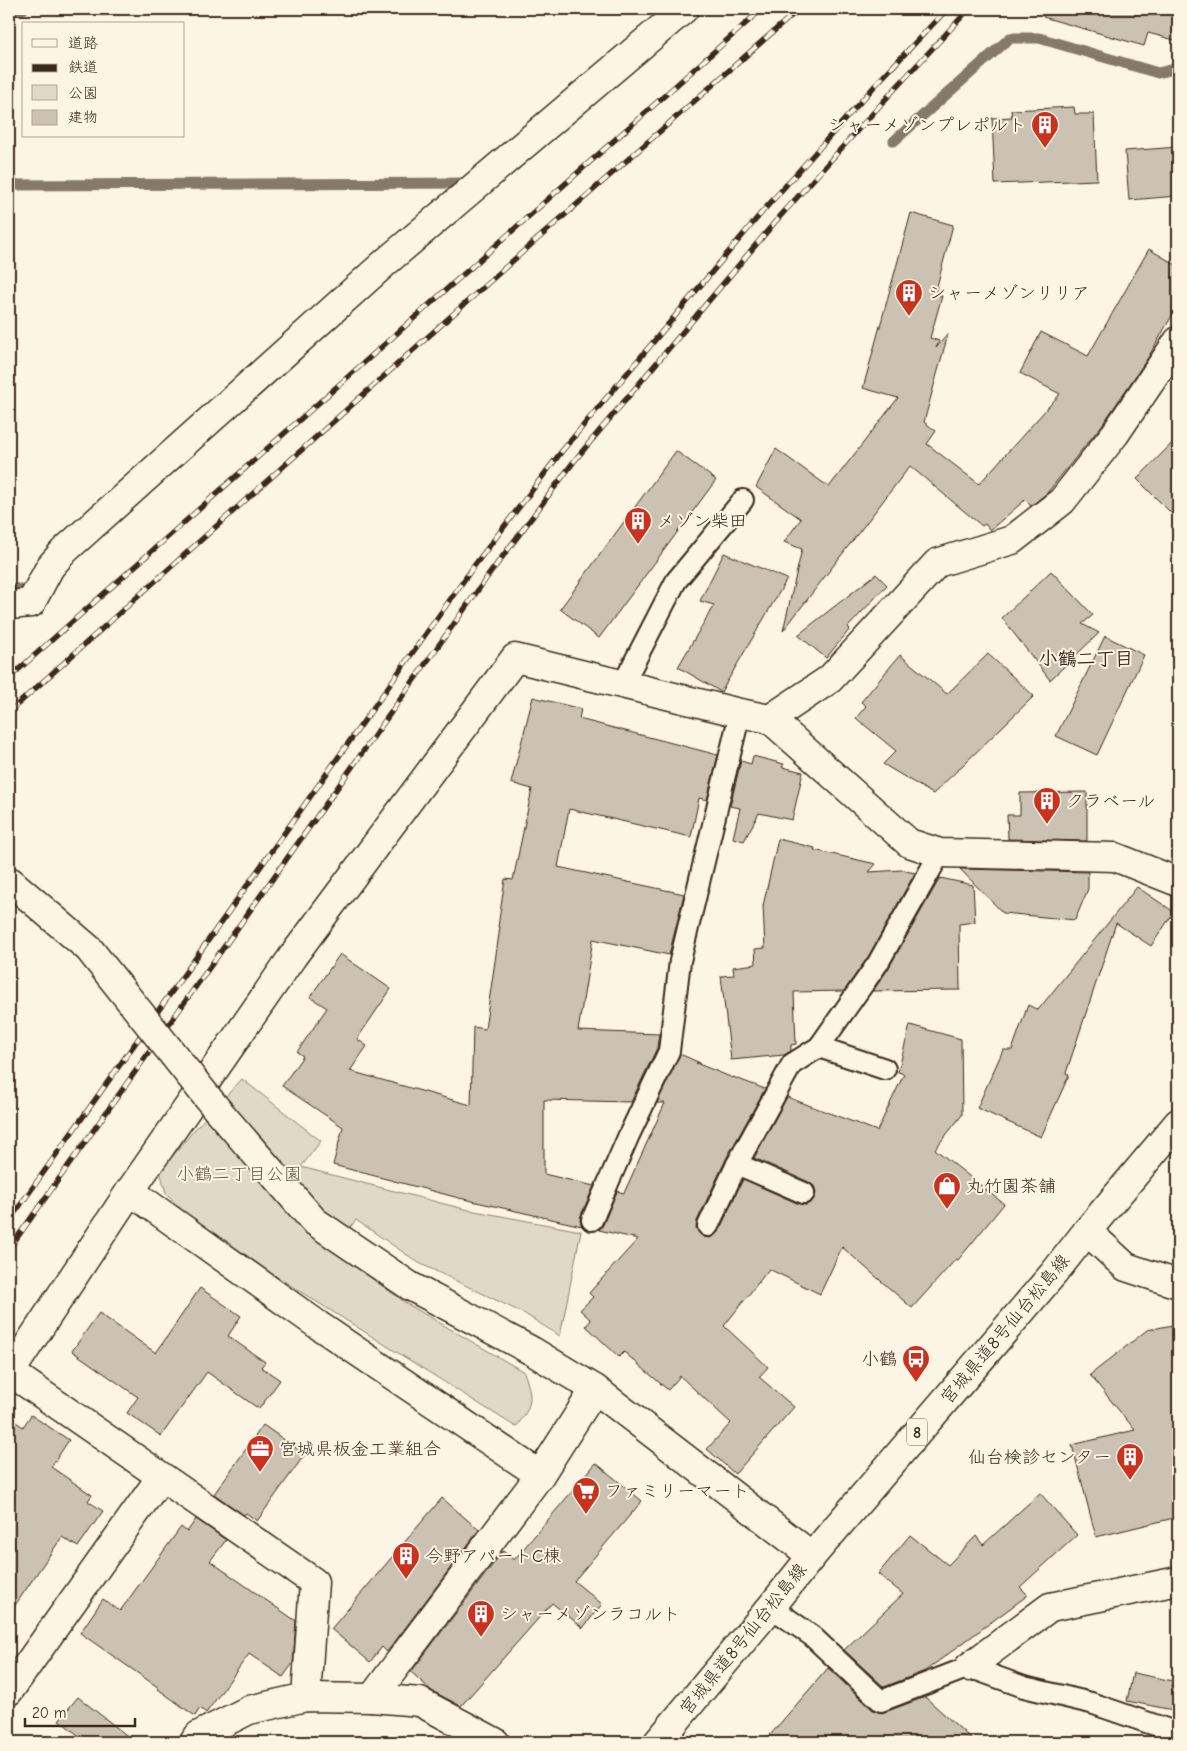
<svg xmlns="http://www.w3.org/2000/svg" width="1187" height="1751" viewBox="0 0 1187 1751" font-family="'Comic Neue','Klee One',sans-serif">
	<rect width="100%" height="100%" fill="#fcf5e5"/>
	<filter id="ink" filterUnits="userSpaceOnUse"><feTurbulence type="fractalNoise" baseFrequency=".02" numOctaves="2"/><feDisplacementMap in="SourceGraphic" scale="10" xChannelSelector="R" yChannelSelector="G"/><feConvolveMatrix kernelMatrix="1 2 1 2 8 2 1 2 1" color-interpolation-filters="sRGB"/></filter>
	<g filter="url(#ink)">
		<path fill="#e0d8c8" stroke="#8e8173" d="M242,1079L321,1141L301,1167L464,1209L581,1231L560,1336L525,1314L419,1263L356,1220L332,1250L409,1305L524,1372C533,1398 533,1405 516,1427L266,1270L184,1212L166,1193L160,1171L195,1129Z"/>
		<g fill="none" stroke-linecap="round" stroke-linejoin="round">
			<g stroke="#85796b" stroke-width="11">
				<polyline points="9,10 23,9"/>
				<polyline points="894,141 1010,38 1039,38 1158,73 1178,68"/>
				<polyline points="9,185 472,183"/>
				<polyline points="9,589 19,589"/>
			</g>
		</g>
		<g fill="#ccc2b3" stroke="#3b2a1e">
			<polygon points="1044,9 1178,9 1178,41 1148,33 1144,46 1043,17"/>
			<polygon points="1074,107 1075,114 1094,114 1097,180 995,184 992,118 1012,117 1011,110"/>
			<polygon points="1178,147 1178,196 1129,200 1125,151"/>
			<polygon points="911,213 953,225 935,294 942,296 930,338 939,341 936,348 948,334 924,422 936,431 927,444 979,484 1060,394 1020,373 1041,332 1088,356 1149,249 1178,266 1178,305 1149,356 1102,425 1047,493 1031,506 1025,500 990,530 985,524 982,526 910,466 783,631 802,549 784,542 801,519 756,487 776,449 829,487 898,398 863,388"/>
			<polygon points="1178,437 1178,520 1137,479"/>
			<polygon points="676,451 716,480 599,638 560,609"/>
			<polygon points="724,553 787,579 721,692 678,667 714,605 700,601"/>
			<polygon points="1051,571 1093,615 1082,624 1099,633 1050,680 1002,618"/>
			<polygon points="876,574 887,585 848,627 850,629 826,658 798,635"/>
			<polygon points="1105,636 1144,655 1097,755 1056,736"/>
			<polygon points="988,654 1034,696 933,794 883,764 896,751 856,718 866,706 861,702 900,655 947,694"/>
			<polygon points="533,697 581,709 579,719 718,755 707,800 699,798 691,837 569,809 558,867 684,894 669,955 593,939 578,1031 659,1034 657,1048 631,1102 544,1100 544,1174 594,1186 581,1215 580,1221 582,1226 459,1198 333,1165 343,1127 282,1086 303,1056 297,1052 327,1008 310,997 340,954 391,989 357,1039 367,1046 350,1071 471,1105 473,1027 485,1029 500,927 498,927 505,879 513,880 532,789 511,783"/>
			<polygon points="753,756 784,764 782,767 803,772 792,820 759,813 744,841 733,838 740,808 730,806 741,761 751,764"/>
			<polygon points="1087,792 1087,841 1008,839 1007,815 1020,815 1020,793"/>
			<polygon points="778,839 815,848 814,850 876,864 869,872 902,870 915,873 868,957 844,991 794,992 796,1044 791,1045 791,1051 784,1055 731,1060 721,976 734,975 733,967 756,964 755,949 765,948 763,906"/>
			<polygon points="960,869 1088,872 1088,889 1075,920 1003,913"/>
			<polygon points="940,878 973,885 975,922 959,924 960,990 873,991 888,969"/>
			<polygon points="1137,887 1174,912 1151,946 1116,923 1066,1073 1069,1075 1041,1137 977,1108 1003,1050 1012,1050 1028,1005 1038,1010"/>
			<polygon points="910,1025 961,1039 962,1115 935,1149 1004,1204 958,1260 956,1259 912,1308 842,1247 820,1294 769,1269 724,1326 768,1367 759,1377 794,1407 735,1474 707,1449 731,1423 680,1376 668,1390 624,1352 619,1357 586,1326 591,1320 580,1310 593,1297 589,1293 638,1239 599,1230 603,1225 617,1191 624,1193 665,1103 657,1103 680,1054 700,1063 696,1063 733,1078 733,1077 765,1089 726,1159 697,1221 696,1228 699,1233 703,1237 710,1238 715,1235 719,1231 743,1179 799,1204 806,1205 811,1202 815,1197 816,1192 814,1186 809,1182 754,1158 787,1097 877,1131 904,1074 898,1072"/>
			<polygon points="200,1288 241,1316 228,1336 265,1362 261,1367 280,1380 259,1409 207,1372 161,1436 127,1413 138,1397 72,1351 99,1313 156,1353"/>
			<polygon points="1178,1324 1178,1517 1096,1537 1072,1445 1135,1430 1090,1375 1147,1330"/>
			<polygon points="31,1415 69,1440 51,1467 92,1495 88,1501 103,1511 78,1547 62,1537 9,1614 9,1417 23,1427"/>
			<polygon points="263,1425 305,1454 257,1521 246,1513 244,1515 214,1494"/>
			<polygon points="596,1463 642,1501 574,1581 602,1604 583,1628 552,1603 461,1706 432,1691 411,1672 503,1551 514,1560"/>
			<polygon points="1040,1493 1077,1535 1020,1587 1028,1595 925,1671 884,1687 844,1650 903,1594 878,1574 910,1535 948,1565 976,1536 983,1545"/>
			<polygon points="442,1498 479,1530 387,1652 382,1647 370,1662 331,1629"/>
			<polygon points="196,1519 226,1540 210,1561 296,1621 293,1663 283,1677 249,1654 206,1713 200,1708 195,1716 158,1689 159,1688 80,1633 103,1599 120,1611 181,1527 187,1532"/>
			<polygon points="828,1668 873,1710 878,1712 885,1712 925,1697 975,1742 764,1742"/>
			<polygon points="1133,1673 1178,1682 1178,1711 1127,1701"/>
			<polygon points="78,1697 135,1742 87,1742 59,1720"/>
		</g>
		<g fill="none" stroke-linecap="round" stroke-linejoin="round">
			<defs>
				<g id="lane">
					<polyline points="623,684 676,581 743,500"/>
					<polyline points="819,1047 885,1069"/>
					<polyline points="804,1193 737,1164 792,1064 819,1047 878,963 940,853"/>
					<polyline points="592,1220 629,1135 669,1051 680,961 740,713"/>
					<polyline points="708,1226 737,1164"/>
					<polyline points="771,1607 812,1636 881,1701 969,1667 1024,1687 1091,1703 1178,1733"/>
				</g>
				<g id="street">
					<polyline points="770,719 909,843 940,853 1115,857 1178,882"/>
					<polyline points="130,1191 318,1325 540,1475 595,1389"/>
					<polyline points="10,1372 314,1582 306,1697"/>
					<polyline points="9,1374 130,1191 293,956 515,658 740,713 770,719 830,679 937,563 1012,540 1062,501 1115,434 1178,341"/>
					<polyline points="969,1667 1050,1607 1178,1581"/>
					<polyline points="9,1691 161,1477"/>
					<polyline points="372,1698 420,1702 495,1742"/>
					<polyline points="194,1742 199,1735 249,1710 306,1697 372,1698 540,1475"/>
				</g>
				<g id="secondary">
					<polyline points="9,605 31,603 50,567 64,551 387,261 684,9"/>
					<polyline points="1087,1231 1126,1267 1178,1284"/>
					<polyline points="410,1286 532,1351 595,1389 812,1556"/>
				</g>
				<polyline id="primary" points="658,1742 771,1607 812,1556 1054,1273 1087,1231 1178,1123"/>
			</defs>
			<use href="#lane" stroke="#3b2a1e" stroke-width="24"/>
			<use href="#street" stroke="#3b2a1e" stroke-width="31"/>
			<use href="#secondary" stroke="#3b2a1e" stroke-width="31"/>
			<use href="#primary" stroke="#3b2a1e" stroke-width="31"/>
			<use href="#lane" stroke="#fcf5e5" stroke-width="20"/>
			<use href="#street" stroke="#fcf5e5" stroke-width="28"/>
			<use href="#secondary" stroke="#fcf5e5" stroke-width="28"/>
			<use href="#primary" stroke="#fcf5e5" stroke-width="28"/>
			<defs>
				<g id="rail">
					<polyline points="9,678 762,9"/>
					<polyline points="9,712 517,257 799,9"/>
					<polyline points="9,1221 474,566 562,451 763,211 880,80 947,9"/>
					<polyline points="9,1249 488,576 575,460 775,222 892,92 969,9"/>
				</g>
			</defs>
			<use href="#rail" stroke="#3b2a1e" stroke-width="5.5"/>
			<use href="#rail" stroke="#fcf5e5" stroke-width="4" stroke-dasharray="11" stroke-linecap="butt"/>
			<defs>
				<polyline id="secondary-bridge" points="9,882 11,882 89,949 215,1107 314,1221 410,1286"/>
			</defs>
			<use href="#secondary-bridge" stroke="#3b2a1e" stroke-width="31" stroke-linecap="butt"/>
			<use href="#secondary-bridge" stroke="#fcf5e5" stroke-width="28"/>
		</g>
	</g>
	<defs>
		<symbol id="building-pin" viewBox="-11 -11 22 30"><path d="M0 17L-7.5 6A9.5 9.5 0 1 1 7.5 6Z" fill="#c8321e" stroke="#fcf5e5"/><path d="M-4-6H4V6H1V3H-1V6H-4ZM-2.5-4.3h1.7v1.8h-1.7ZM.8-4.3h1.7v1.8H.8ZM-2.5-1h1.7V.8h-1.7ZM.8-1h1.7V.8H.8Z" fill="#fff"/></symbol>
		<symbol id="shop-pin" viewBox="-11 -11 22 30"><path d="M0 17L-7.5 6A9.5 9.5 0 1 1 7.5 6Z" fill="#c8321e" stroke="#fcf5e5"/><path d="M-5-2.5h2.3a2.7 3.5 0 0 1 5.4 0H5L5.5 6h-11ZM-1.5-2.5h3a1.5 2.3 0 0 0-3 0Z" fill="#fff"/></symbol>
		<symbol id="bus-pin" viewBox="-11 -11 22 30"><path d="M0 17L-7.5 6A9.5 9.5 0 1 1 7.5 6Z" fill="#c8321e" stroke="#fcf5e5"/><path d="M-5-6H5V4H4V6H2V4H-2V6H-4V4H-5ZM-3.5-4V0h7V-4ZM-3.5 1.2v1.5H-2V1.2ZM2 1.2v1.5H3.5V1.2Z" fill="#fff"/></symbol>
		<symbol id="office-pin" viewBox="-11 -11 22 30"><path d="M0 17L-7.5 6A9.5 9.5 0 1 1 7.5 6Z" fill="#c8321e" stroke="#fcf5e5"/><path d="M-6-3h4V-5.5h4V-3h4V5H-6ZM-1-4.5V-3h2v-1.5ZM-6 0V1H6V0Z" fill="#fff"/></symbol>
		<symbol id="supermarket-pin" viewBox="-11 -11 22 30"><path d="M0 17L-7.5 6A9.5 9.5 0 1 1 7.5 6Z" fill="#c8321e" stroke="#fcf5e5"/><path d="M-6-5.5h2.5l.6 2H6L4.5 2H-2.5L-4.4-4H-6ZM-1.5 3.2a1.3 1.3 0 1 0 .1 0ZM3 3.2a1.3 1.3 0 1 0 .1 0Z" fill="#fff"/></symbol>
	</defs>
	<g fill-rule="evenodd">
		<use href="#building-pin" x="1029" y="109" width="32" height="43"/>
		<use href="#building-pin" x="893" y="277" width="32" height="43"/>
		<use href="#building-pin" x="622" y="505" width="32" height="43"/>
		<use href="#building-pin" x="1031" y="785" width="32" height="43"/>
		<use href="#shop-pin" x="931" y="1170" width="32" height="43"/>
		<use href="#bus-pin" x="900" y="1343" width="32" height="43"/>
		<use href="#office-pin" x="244" y="1433" width="32" height="43"/>
		<use href="#building-pin" x="1114" y="1441" width="32" height="43"/>
		<use href="#supermarket-pin" x="570" y="1475" width="32" height="43"/>
		<use href="#building-pin" x="390" y="1540" width="32" height="43"/>
		<use href="#building-pin" x="465" y="1598" width="32" height="43"/>
	</g>
	<g text-anchor="middle" stroke-width="4" stroke-linejoin="round" paint-order="stroke">
		<rect fill="#fcf5e5" stroke="#75675a" stroke-width="1" x="907" y="1418.5" width="20" height="27" rx="4"/>
		<g font-size="16" font-weight="bold" fill="#3b2a1e">
			<text x="917" y="1438">8</text>
		</g>
		<g font-size="18" fill="#3b2a1e" stroke="#fcf5e5" text-anchor="start">
			<text x="1026" y="131" text-anchor="end">シャーメゾンプレポルト</text>
			<text x="928" y="299">シャーメゾンリリア</text>
			<text x="657" y="527">メゾン柴田</text>
			<text x="1066" y="807">クラベール</text>
			<text x="966" y="1192">丸竹園茶舗</text>
			<text x="897" y="1365" text-anchor="end">小鶴</text>
			<text x="279" y="1455">宮城県板金工業組合</text>
			<text x="1111" y="1463" text-anchor="end">仙台検診センター</text>
			<text x="605" y="1497">ファミリーマート</text>
			<text x="425" y="1562">今野アパートC棟</text>
			<text x="500" y="1620">シャーメゾンラコルト</text>
		</g>
		<g font-size="18" fill="#645648" stroke="#fcf5e5">
			<text x="239" y="1180">小鶴二丁目公園</text>
		</g>
		<g font-size="18" fill="#3b2a1e" stroke="#fcf5e5">
			<text transform="translate(1005 1329) rotate(-50)" y="6">宮城県道8号仙台松島線</text>
			<text transform="translate(743 1639) rotate(-51)" y="6">宮城県道8号仙台松島線</text>
		</g>
		<g font-size="19" font-weight="bold" fill="#3b2a1e" stroke="#fcf5e5">
			<text x="1086" y="665">小鶴二丁目</text>
		</g>
	</g>
	<rect width="1187" height="1751" fill="none" stroke="#fcf5e5" stroke-width="30"/>
	<rect x="15" y="15" width="1157" height="1721" fill="none" stroke="#3b2a1e" stroke-width="2" filter="url(#ink)"/>
	<rect x="22" y="22" width="162" height="115" fill="#fcf5e5" stroke="#afa495"/>
	<rect x="32" y="39" width="25" height="8" fill="#fcf5e5" stroke="#afa495"/>
	<text x="68" y="48" font-size="15" fill="#3b2a1e">道路</text>
	<rect x="32" y="64" width="25" height="8" fill="#3b2a1e" stroke="#afa495"/>
	<text x="68" y="72" font-size="15" fill="#3b2a1e">鉄道</text>
	<rect x="32" y="85" width="25" height="15" fill="#e0d8c8" stroke="#afa495"/>
	<text x="68" y="98" font-size="15" fill="#3b2a1e">公園</text>
	<rect x="32" y="110" width="25" height="15" fill="#ccc2b3" stroke="#afa495"/>
	<text x="68" y="122" font-size="15" fill="#3b2a1e">建物</text>
	<path d="M25 1718v8h110v-8" fill="none" stroke="#3b2a1e" stroke-width="2.5"/>
	<text x="32" y="1718" font-size="15" fill="#3b2a1e" stroke="#fcf5e5" stroke-width="4" paint-order="stroke">20 m</text>
</svg>
